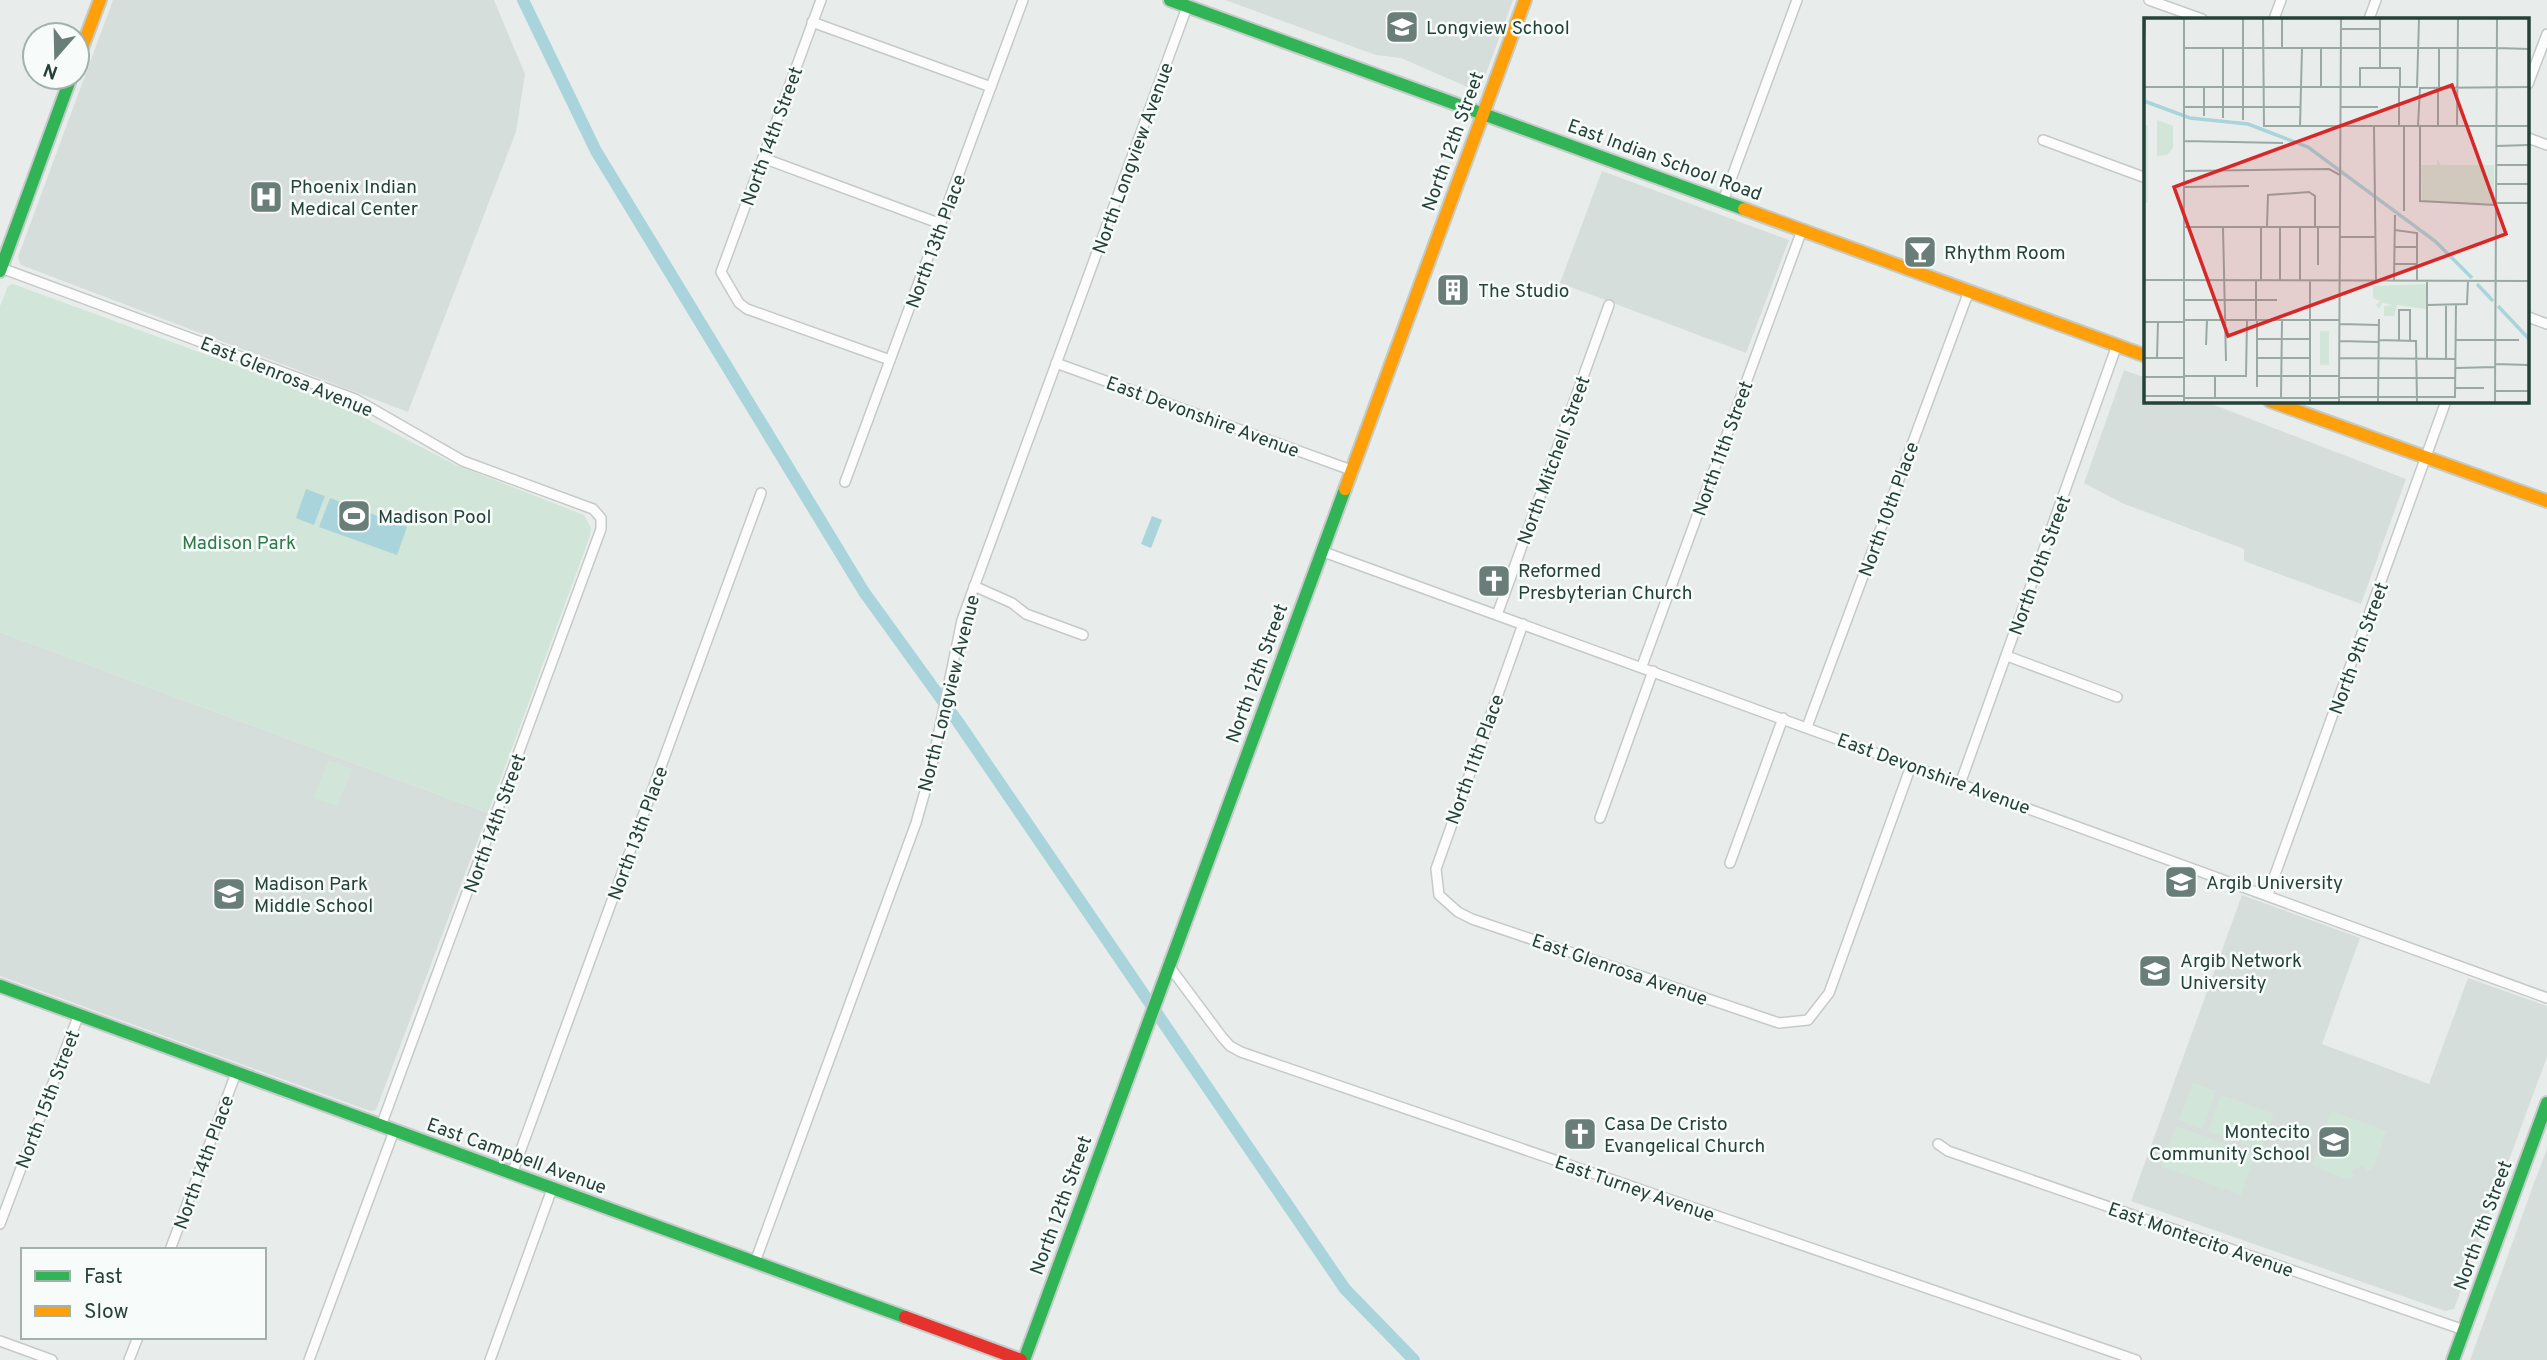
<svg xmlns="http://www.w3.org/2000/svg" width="2547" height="1360" viewBox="0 0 2547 1360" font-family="Overpass,sans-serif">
	<rect width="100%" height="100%" fill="#e8edeb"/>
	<g fill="#d6dedb">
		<polygon points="113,0 494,0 525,74 516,132 408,412 21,265 18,257"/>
		<polygon points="1225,0 1513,0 1483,82 1474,90 1401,58 1376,55"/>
		<polygon points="1602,171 1789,240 1746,353 1560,283"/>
		<polygon points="2124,370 2146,378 2146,401 2204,401 2406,479 2361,604 2244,561 2244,549 2122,503 2084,483"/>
		<polygon points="0,632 488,813 376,1110 370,1111 0,976"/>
		<polygon points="2242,895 2360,938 2322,1044 2429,1084 2468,978 2547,1006 2547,1057 2454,1309 2445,1311 2131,1201"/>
		<polygon points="2547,1149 2547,1360 2470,1360 2534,1183"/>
	</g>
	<g fill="#d1e6d8">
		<polygon points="13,284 328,399 456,465 584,515 591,528 590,536 488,813 0,632 0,306 8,286"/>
		<polygon points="328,760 352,769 337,806 314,798"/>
		<polygon points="2193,1083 2216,1091 2202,1129 2179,1120"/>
		<polygon points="2221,1095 2274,1114 2261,1150 2208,1131"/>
		<polygon points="2334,1112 2387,1131 2373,1168 2367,1171 2363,1165 2351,1170 2354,1177 2347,1180 2312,1165 2330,1114"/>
		<polygon points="2176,1126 2255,1155 2241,1195 2161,1166"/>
	</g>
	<g fill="#a9d4db">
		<polygon points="306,489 325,496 314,525 296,518"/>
		<polygon points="330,498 407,527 397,555 319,527"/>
		<polygon points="1152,516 1162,520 1151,548 1141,544"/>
	</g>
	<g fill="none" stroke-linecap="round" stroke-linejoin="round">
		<polyline stroke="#a9d4db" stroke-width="12" points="523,0 596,151 864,592 958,722 1345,1289 1414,1360"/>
		<defs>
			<g id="street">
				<polyline points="821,0 721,272 739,303 747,309 890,360"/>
				<polyline points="2149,0 2202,19"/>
				<polyline points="2274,19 2281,0"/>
				<polyline points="2369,19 2376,0"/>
				<polyline points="812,22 991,87"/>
				<polyline points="2528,84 2547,34"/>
				<polyline points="2528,138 2547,145"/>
				<polyline points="2043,140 2146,178"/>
				<polyline points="763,158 941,224"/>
				<polyline points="1723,201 1797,0"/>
				<polyline points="1,268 355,399 463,461 593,509 601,518 601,529 381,1126"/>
				<polyline points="2528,317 2547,324"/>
				<polyline points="1056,363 1351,470"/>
				<polyline points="845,482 1023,0"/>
				<polyline points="1321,551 2547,998"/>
				<polyline points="974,586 1012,603 1026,614 1083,635"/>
				<polyline points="1497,615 1609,305"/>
				<polyline points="1523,624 1436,869 1439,895 1458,912 1472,919 1779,1023 1808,1020 1829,993 1911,766"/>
				<polyline points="2007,656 2117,697"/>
				<polyline points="1642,666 1802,230"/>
				<polyline points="1807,727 1969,291"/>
				<polyline points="1960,784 2117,345"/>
				<polyline points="1600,818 1653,671"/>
				<polyline points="1730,863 1783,718"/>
				<polyline points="2268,894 2446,401"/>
				<polyline points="1169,966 1222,1037 1230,1046 1241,1052 2136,1360"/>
				<polyline points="1938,1144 1948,1151 2464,1330"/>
				<polyline points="512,1174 761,493"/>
				<polyline points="0,1224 79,1014"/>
				<polyline points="170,1250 236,1073"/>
				<polyline points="755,1262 916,823 931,770 962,620 1187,7"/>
				<polyline points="0,1341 52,1360"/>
				<polyline points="129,1360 138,1337"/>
				<polyline points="309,1360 394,1131"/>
				<polyline points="490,1360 552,1189"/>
			</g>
			<g id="fast">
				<polyline points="1170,0 1744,209"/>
				<polyline points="0,271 71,77"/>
				<polyline points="0,986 905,1317"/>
				<polyline points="1024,1360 1345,489"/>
				<polyline points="2453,1360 2547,1103"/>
			</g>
			<g id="slow">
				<polyline points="77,61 100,0"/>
				<polyline points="1744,209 2146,356"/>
				<polyline points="2270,401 2547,501"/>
				<polyline points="1345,489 1525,0"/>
			</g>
			<polyline id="jam" points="905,1317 1021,1360"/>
		</defs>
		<use href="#street" stroke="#c5cac8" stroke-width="12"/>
		<use href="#fast" stroke="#c3cbc8" stroke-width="16"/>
		<use href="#slow" stroke="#c3cbc8" stroke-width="16"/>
		<use href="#jam" stroke="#c3cbc8" stroke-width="16"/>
		<use href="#street" stroke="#fcfcfc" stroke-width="9"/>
		<use href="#fast" stroke="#30b455" stroke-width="12"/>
		<use href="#slow" stroke="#ff9f0a" stroke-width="12"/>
		<use href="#jam" stroke="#e5322d" stroke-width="12"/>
	</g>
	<defs>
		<symbol id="school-square" viewBox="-11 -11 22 22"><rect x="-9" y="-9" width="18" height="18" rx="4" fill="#697e78" stroke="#f7fbf9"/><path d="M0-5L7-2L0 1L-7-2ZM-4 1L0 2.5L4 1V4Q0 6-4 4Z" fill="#fff"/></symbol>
		<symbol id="hospital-square" viewBox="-11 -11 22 22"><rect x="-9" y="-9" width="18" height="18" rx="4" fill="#697e78" stroke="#f7fbf9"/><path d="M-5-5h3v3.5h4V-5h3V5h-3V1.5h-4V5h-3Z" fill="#fff"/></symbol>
		<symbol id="bar-square" viewBox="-11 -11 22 22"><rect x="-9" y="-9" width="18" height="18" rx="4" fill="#697e78" stroke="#f7fbf9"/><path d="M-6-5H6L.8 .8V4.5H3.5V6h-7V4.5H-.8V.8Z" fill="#fff"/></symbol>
		<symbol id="building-square" viewBox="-11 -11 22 22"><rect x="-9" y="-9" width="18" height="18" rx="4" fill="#697e78" stroke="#f7fbf9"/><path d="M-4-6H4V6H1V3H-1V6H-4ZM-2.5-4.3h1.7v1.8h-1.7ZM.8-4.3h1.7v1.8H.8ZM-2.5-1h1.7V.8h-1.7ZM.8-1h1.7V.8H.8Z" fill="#fff"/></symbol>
		<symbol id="stadium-square" viewBox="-11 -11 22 22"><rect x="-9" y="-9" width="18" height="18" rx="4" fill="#697e78" stroke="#f7fbf9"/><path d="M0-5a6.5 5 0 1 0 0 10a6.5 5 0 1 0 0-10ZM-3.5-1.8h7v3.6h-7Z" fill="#fff"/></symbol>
		<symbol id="church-square" viewBox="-11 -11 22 22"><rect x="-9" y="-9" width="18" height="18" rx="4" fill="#697e78" stroke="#f7fbf9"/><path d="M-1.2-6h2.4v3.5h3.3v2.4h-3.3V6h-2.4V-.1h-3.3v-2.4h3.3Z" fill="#fff"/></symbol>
		<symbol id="university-square" viewBox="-11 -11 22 22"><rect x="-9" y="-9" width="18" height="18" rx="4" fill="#697e78" stroke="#f7fbf9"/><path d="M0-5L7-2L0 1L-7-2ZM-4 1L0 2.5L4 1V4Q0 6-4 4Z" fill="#fff"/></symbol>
	</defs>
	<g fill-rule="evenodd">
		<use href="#school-square" x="1383" y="8" width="38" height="38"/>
		<use href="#hospital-square" x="247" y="178" width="38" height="38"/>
		<use href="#bar-square" x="1901" y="233" width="38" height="38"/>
		<use href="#building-square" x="1434" y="271" width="38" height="38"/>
		<use href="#stadium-square" x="335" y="497" width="38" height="38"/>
		<use href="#church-square" x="1475" y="562" width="38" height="38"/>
		<use href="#school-square" x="2162" y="863" width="38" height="38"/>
		<use href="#school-square" x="210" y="875" width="38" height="38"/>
		<use href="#university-square" x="2136" y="952" width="38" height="38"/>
		<use href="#church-square" x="1561" y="1115" width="38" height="38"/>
		<use href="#school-square" x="2315" y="1123" width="38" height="38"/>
	</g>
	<g text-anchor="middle" stroke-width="5" stroke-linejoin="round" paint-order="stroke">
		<g font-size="19" fill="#24423a" stroke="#f7fbf9" text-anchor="start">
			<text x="1426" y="34">Longview School</text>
			<text x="290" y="193">Phoenix Indian<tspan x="290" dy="22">Medical Center</tspan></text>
			<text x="1944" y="259">Rhythm Room</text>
			<text x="1478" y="297">The Studio</text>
			<text x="378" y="523">Madison Pool</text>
			<text x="1518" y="577">Reformed<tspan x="1518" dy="22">Presbyterian Church</tspan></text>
			<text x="2206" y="889">Argib University</text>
			<text x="254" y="890">Madison Park<tspan x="254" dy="22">Middle School</tspan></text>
			<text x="2180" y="967">Argib Network<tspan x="2180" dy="22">University</tspan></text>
			<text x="1604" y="1130">Casa De Cristo<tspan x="1604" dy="22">Evangelical Church</tspan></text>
			<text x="2310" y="1138" text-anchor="end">Montecito<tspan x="2310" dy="22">Community School</tspan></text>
		</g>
		<g font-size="19" fill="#24423a" stroke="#f7fbf9">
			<text transform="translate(771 136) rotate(-70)" y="7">North 14th Street</text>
			<text transform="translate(1452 141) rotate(-70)" y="7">North 12th Street</text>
			<text transform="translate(1132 158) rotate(-70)" y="7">North Longview Avenue</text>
			<text transform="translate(1665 159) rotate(20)" y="7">East Indian School Road</text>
			<text transform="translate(935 241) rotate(-70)" y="7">North 13th Place</text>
			<text transform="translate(287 376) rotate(22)" y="7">East Glenrosa Avenue</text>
			<text transform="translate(1203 416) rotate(20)" y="7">East Devonshire Avenue</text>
			<text transform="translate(1722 448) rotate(-70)" y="7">North 11th Street</text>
			<text transform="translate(1553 460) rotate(-70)" y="7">North Mitchell Street</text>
			<text transform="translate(1888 509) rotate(-70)" y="7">North 10th Place</text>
			<text transform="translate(2039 565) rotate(-70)" y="7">North 10th Street</text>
			<text transform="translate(2358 648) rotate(-70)" y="7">North 9th Street</text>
			<text transform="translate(1256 673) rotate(-70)" y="7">North 12th Street</text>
			<text transform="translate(948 693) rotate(-76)" y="7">North Longview Avenue</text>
			<text transform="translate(1474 759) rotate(-70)" y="7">North 11th Place</text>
			<text transform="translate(1934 773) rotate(20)" y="7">East Devonshire Avenue</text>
			<text transform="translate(494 823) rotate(-70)" y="7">North 14th Street</text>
			<text transform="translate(637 833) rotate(-70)" y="7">North 13th Place</text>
			<text transform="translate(1620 969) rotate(19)" y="7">East Glenrosa Avenue</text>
			<text transform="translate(47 1099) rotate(-69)" y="7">North 15th Street</text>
			<text transform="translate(517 1155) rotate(20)" y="7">East Campbell Avenue</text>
			<text transform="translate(203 1162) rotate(-70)" y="7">North 14th Place</text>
			<text transform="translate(1635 1188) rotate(19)" y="7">East Turney Avenue</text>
			<text transform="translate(1060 1205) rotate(-70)" y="7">North 12th Street</text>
			<text transform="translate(2482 1225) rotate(-70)" y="7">North 7th Street</text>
			<text transform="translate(2201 1239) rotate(19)" y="7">East Montecito Avenue</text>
		</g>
		<g font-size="19" fill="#2d7a4b" stroke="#f7fbf9">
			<text x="239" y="549">Madison Park</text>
		</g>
	</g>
	<g transform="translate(2144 18)">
		<rect width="385" height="385" fill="#e8edeb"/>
		<path d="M13,102L29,108V130L23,137L13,138ZM0,107H4V185H0ZM293,141L297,147H350V186L278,183L277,147H293ZM282,266V291L253,287L250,298H240V288L249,287L238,285L235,291L232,287L236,283L229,280V268ZM176,313H185V347H176Z" fill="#d1e6d8"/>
		<path fill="none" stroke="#a9d4db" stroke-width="3.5" d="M0,83L46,100L104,106L164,129L291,223L328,260M333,266L349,283M354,288L385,321"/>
		<path fill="none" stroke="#9aa9a4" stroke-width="2" d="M119,1L120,108H385M197,11H236M0,22L1,1M40,30H353M138,30V1M353,30L385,31M79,31V100M177,31V69M236,50V1M0,69H273L275,1M60,69V98M157,69L158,31M216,69V50H256V69M295,69V31M40,89H157M196,89H234M99,102V1M156,108L157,69M230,108L232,263M255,108V69M274,108L276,70L385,69M276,108V183L352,187M294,108V69M313,108L314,1M40,123L139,125M352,128L385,127M352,147H385M40,153L185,151L196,157M352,166H385M41,169L105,168M352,185H385M260,193V108M117,208V262M123,208L124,177L165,174L171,178V209M40,209H195M79,209L82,343M174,209V247M251,212L273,215V263M196,219H232M251,229H273M251,246H273M0,262L385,263M250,262L251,197M136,263V209M156,263V209M40,282H133M283,287L323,286L324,263M40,302H195M112,302V263M0,304H40M196,306L235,307M113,321H166M234,322L272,323L273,384M312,322H375M196,323L234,324M255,323V292H266V323M62,327L63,302M0,340H40M13,340L14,304M113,340H166M196,340L312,341M283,341V263M302,341V288M351,346L385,347M312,350L351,349M40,358H102L103,302M113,358H196M0,359H40M195,360H312M113,369V302M312,370H340M351,373H385M0,378H39M195,379H311L312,286M40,380H195M71,380V358M137,380L138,302M40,384V1M166,384V263M195,384L197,1M234,384L235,301M351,384L353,1"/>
		<path fill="#d62828" fill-opacity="0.15" stroke="#d62828" stroke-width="3.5" d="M308,67L362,216L84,318L30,169Z"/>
		<rect width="385" height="385" fill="none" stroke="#24423a" stroke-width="3.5"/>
	</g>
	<rect x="21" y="1248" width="245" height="91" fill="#f7fbf9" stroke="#a3b1ad" stroke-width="2"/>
	<rect x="35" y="1271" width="35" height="10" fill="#30b455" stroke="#a3b1ad" stroke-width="2"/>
	<text x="84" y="1283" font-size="21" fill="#24423a">Fast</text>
	<rect x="35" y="1306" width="35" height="10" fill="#ff9f0a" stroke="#a3b1ad" stroke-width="2"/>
	<text x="84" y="1318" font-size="21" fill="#24423a">Slow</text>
	<g transform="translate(56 56) rotate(200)"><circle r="33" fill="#f7fbf9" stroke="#a3b1ad" stroke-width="2"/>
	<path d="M0-5L12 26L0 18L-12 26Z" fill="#697e78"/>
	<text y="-10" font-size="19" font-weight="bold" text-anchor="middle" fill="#24423a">N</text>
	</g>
</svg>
